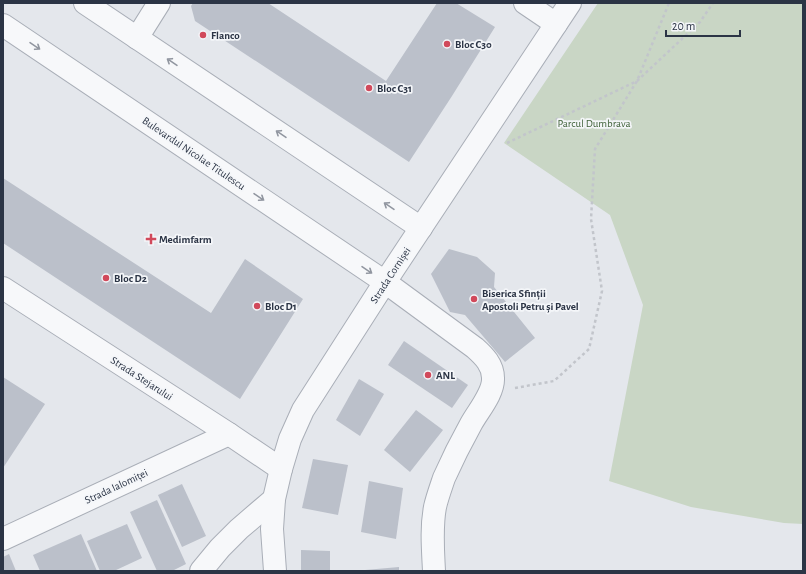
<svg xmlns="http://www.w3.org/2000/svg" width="806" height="574" viewBox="0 0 806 574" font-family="'Alegreya Sans',sans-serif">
	<rect width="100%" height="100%" fill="#e4e7ec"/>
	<polygon fill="#c9d6c5" points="598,3 803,3 803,524 784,523 691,507 609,481 643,305 610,215 504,143"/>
	<g fill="#bbc0ca">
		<polygon points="193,3 268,3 386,81 437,3 456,3 495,27 452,96 409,162 195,21 191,6"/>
		<polygon points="3,178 211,313 245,259 303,299 240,399 3,243"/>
		<polygon points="449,249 477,257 495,273 494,287 535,338 505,362 465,315 450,312 431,274"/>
		<polygon points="404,341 468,385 452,408 388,365"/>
		<polygon points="3,377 45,404 3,468"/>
		<polygon points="359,379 384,394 360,436 336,420"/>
		<polygon points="416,410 443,430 410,472 384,450"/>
		<polygon points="313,459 348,465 338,515 302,508"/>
		<polygon points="369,481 403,488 396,539 361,532"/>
		<polygon points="182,484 206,536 182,547 158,495"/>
		<polygon points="157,500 186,564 172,571 157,571 130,512"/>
		<polygon points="127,524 142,558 114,571 100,571 87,541"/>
		<polygon points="81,534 97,571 40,571 33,555"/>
		<polygon points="301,550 330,551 330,571 301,571"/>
		<polygon points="9,554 16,571 3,571 3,557"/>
		<polygon points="399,567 399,571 365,571 365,570"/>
	</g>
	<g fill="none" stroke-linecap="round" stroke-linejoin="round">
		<defs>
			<g id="minor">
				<polyline points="85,3 421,228"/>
				<polyline points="525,3 556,24"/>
				<path d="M3,25L385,282L475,348C484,356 493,365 493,378C494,393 478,411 471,424C461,442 452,460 444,478C441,487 437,498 435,507C431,528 433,550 434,571"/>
				<polyline points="137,38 159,3"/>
				<polyline points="3,288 229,434 281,469"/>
				<polyline points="3,539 229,434"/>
				<polyline points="201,571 220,548 239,529 274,499"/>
				<polyline points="275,571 272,529 274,499 281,469 290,439 303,410 385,282 570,3"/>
			</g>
		</defs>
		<use href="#minor" stroke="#a9aeb7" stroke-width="24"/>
		<g stroke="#c2c5cb" stroke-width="2.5" stroke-dasharray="3 3" stroke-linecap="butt">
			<polyline points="507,143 637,81 700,22 713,3"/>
			<polyline points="515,388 554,381 589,349 602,291 591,219 595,149 637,81 669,3"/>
		</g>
		<use href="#minor" stroke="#f7f8fa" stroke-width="22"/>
	</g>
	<defs><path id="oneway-shaft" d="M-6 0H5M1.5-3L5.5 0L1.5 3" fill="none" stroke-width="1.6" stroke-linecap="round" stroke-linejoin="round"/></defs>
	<g stroke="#9196a0">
		<use href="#oneway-shaft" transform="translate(35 46) rotate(34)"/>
		<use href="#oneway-shaft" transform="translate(172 62) rotate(-146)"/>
		<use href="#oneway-shaft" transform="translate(281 134) rotate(-146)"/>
		<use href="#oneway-shaft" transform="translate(259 197) rotate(34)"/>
		<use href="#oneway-shaft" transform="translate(389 206) rotate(-146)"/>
		<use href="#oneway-shaft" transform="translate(367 270) rotate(34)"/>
	</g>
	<g fill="#d1495b" stroke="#f4f6f9" stroke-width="1.5">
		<circle cx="203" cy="35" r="4"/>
		<circle cx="447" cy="44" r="4"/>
		<circle cx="369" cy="88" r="4"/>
		<path d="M149 233h4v4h4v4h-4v4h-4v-4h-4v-4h4z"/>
		<circle cx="106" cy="278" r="4"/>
		<circle cx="474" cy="299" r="4"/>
		<circle cx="257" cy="306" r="4"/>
		<circle cx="428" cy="375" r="4"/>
	</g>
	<g text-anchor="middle" stroke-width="3.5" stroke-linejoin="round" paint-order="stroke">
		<g font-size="11" font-weight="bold" fill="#2b3445" stroke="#f4f6f9" text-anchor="start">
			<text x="211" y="39">Flanco</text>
			<text x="455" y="48">Bloc C30</text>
			<text x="377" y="92">Bloc C31</text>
			<text x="159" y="243">Medimfarm</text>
			<text x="114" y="282">Bloc D2</text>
			<text x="482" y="297">Biserica Sfinții<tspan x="482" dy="13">Apostoli Petru și Pavel</tspan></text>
			<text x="265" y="310">Bloc D1</text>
			<text x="436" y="379">ANL</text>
		</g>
		<g font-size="11" fill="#3f6138" stroke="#f4f6f9">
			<text x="594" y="127">Parcul Dumbrava</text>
		</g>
		<g font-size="11" fill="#2b3445" stroke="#f4f6f9">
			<text transform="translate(194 153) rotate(34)" y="4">Bulevardul Nicolae Titulescu</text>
			<text transform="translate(390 275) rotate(-57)" y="4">Strada Cornișei</text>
			<text transform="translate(142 378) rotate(33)" y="4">Strada Stejarului</text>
			<text transform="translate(116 486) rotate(-25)" y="4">Strada Ialomiței</text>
		</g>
	</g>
	<rect width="806" height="574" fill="none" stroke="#2b3445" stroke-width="8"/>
	<path d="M666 30v6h74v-6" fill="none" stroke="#2b3445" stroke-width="2"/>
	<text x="672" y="30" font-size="12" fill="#2b3445" stroke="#f4f6f9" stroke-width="3" paint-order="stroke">20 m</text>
</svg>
